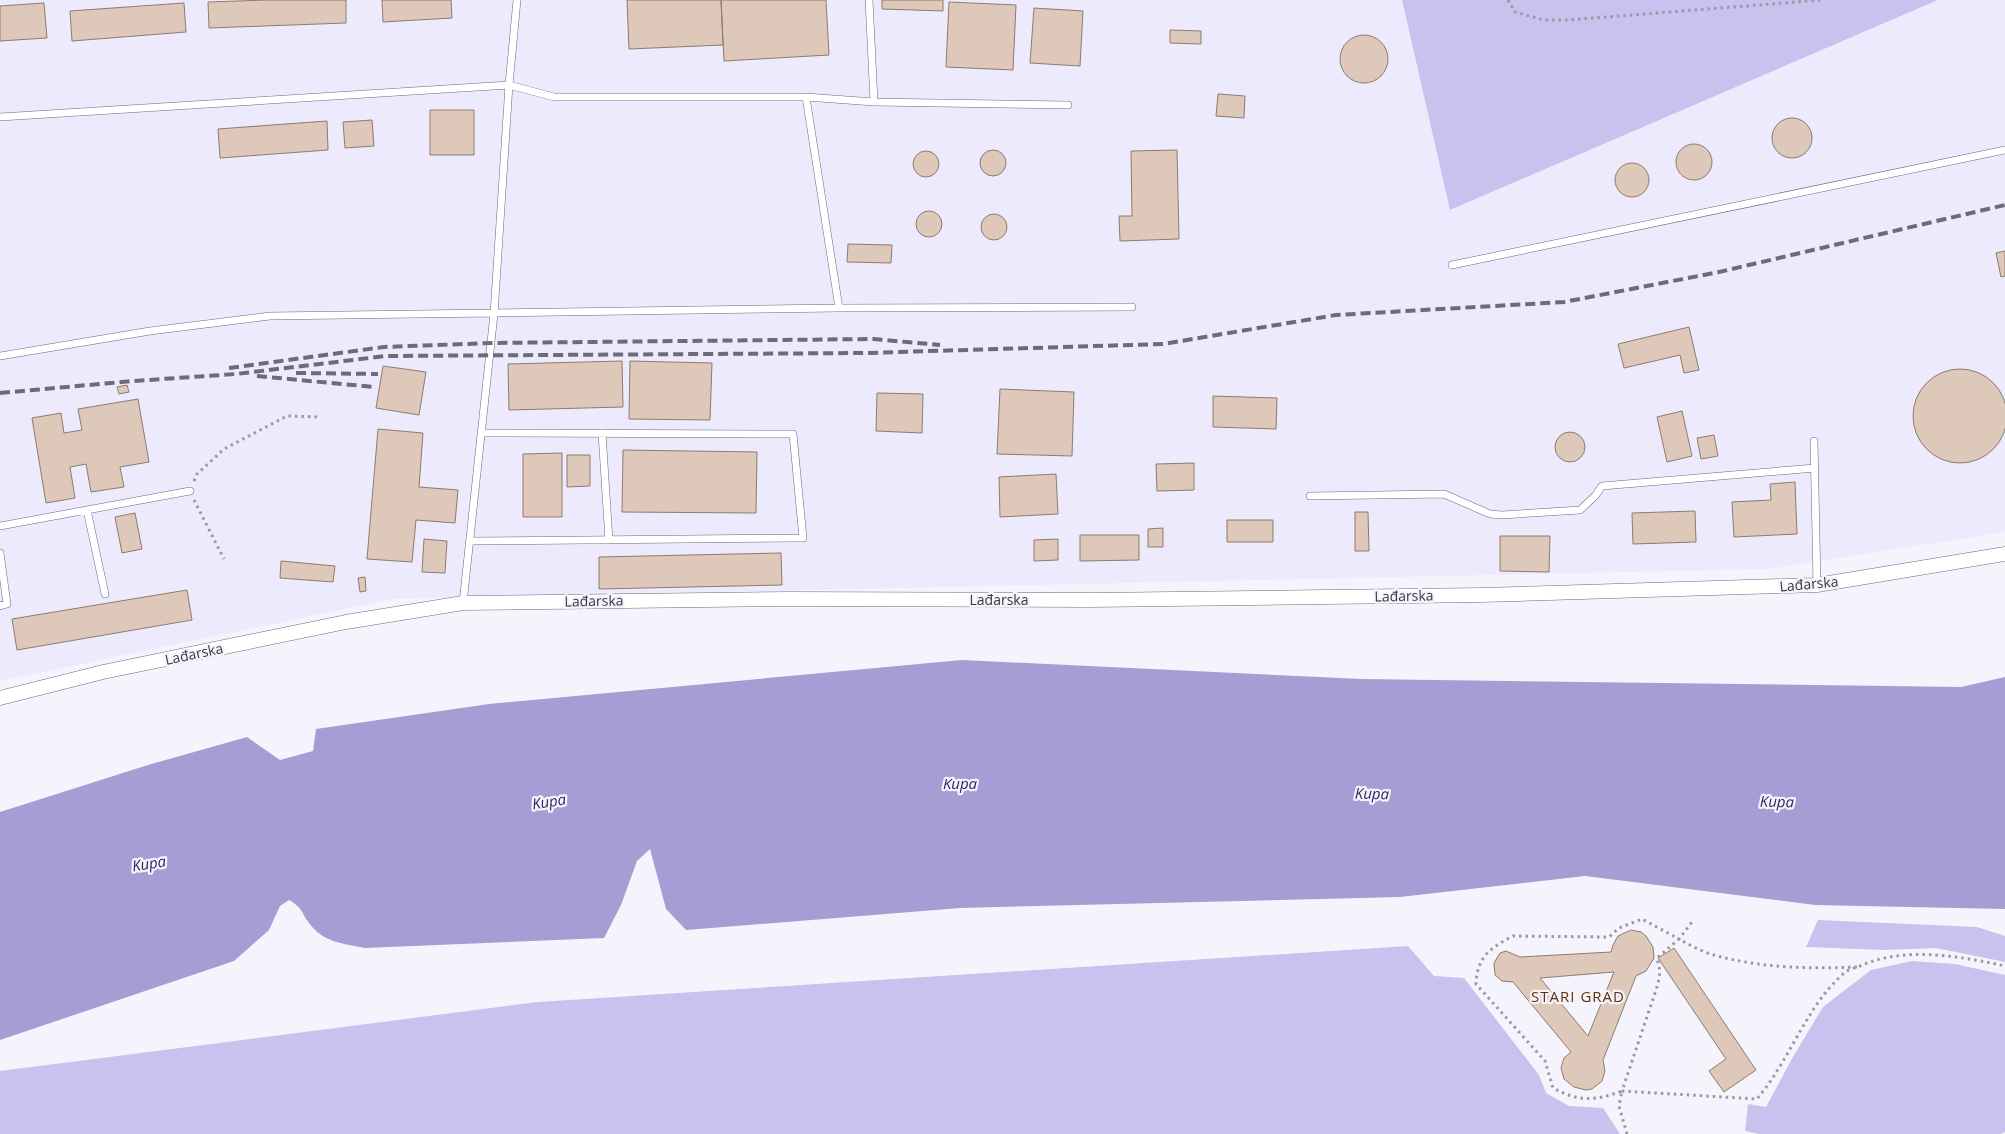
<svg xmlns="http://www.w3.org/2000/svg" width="2005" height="1134" font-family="'Open Sans',sans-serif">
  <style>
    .built { fill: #edeafd }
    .green { fill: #c9c1ee }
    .water { fill: #a89cd5 }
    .building { fill: #ddc8b9; stroke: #8e7b6d; fill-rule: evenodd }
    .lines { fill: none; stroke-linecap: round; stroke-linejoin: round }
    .lane-casing { stroke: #6b687c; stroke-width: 8 }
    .street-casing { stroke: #6b687c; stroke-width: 15 }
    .path { stroke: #9a99a2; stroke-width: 3; stroke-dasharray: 2.5 4; stroke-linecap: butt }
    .lane { stroke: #fff; stroke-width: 7 }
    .street { stroke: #fff; stroke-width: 14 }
    .rail { stroke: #6d6c75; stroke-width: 4; stroke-dasharray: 10 5; stroke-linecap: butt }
    .labels { text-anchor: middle; stroke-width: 4.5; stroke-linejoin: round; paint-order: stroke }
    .street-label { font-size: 14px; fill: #393841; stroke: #f5f4fd }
    .water-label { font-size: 15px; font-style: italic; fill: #352062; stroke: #f5f4fd }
    .neighbourhood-label { font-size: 15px; letter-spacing: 1px; fill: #5c3208; stroke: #f5f4fd }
  </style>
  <rect width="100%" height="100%" fill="#f5f4fd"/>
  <path class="built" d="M0,0H1402L1450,210L1938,0H2005V532L1768,569L393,599L0,681Z"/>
  <path class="green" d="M1402,0H1938L1450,210Z
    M1818,920L1977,927L2005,936V962L1936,948L1885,950L1806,947Z
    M1408,946L1434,976L1464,978L1539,1075L1546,1093L1569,1106L1603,1108L1620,1134H0V1071L538,1002Z
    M1912,961L1955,964L2005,975V1132L2001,1134H1759L1745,1131L1748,1104L1766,1107L1794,1055L1823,1007L1871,970Z"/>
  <path class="water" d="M962,660L1362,679L1961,687L2005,677V909L1815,905L1585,876L1400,897L960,908L686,930L666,909L650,849L637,861L621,905L604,938L365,948C344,944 322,942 309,923C300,911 304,909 289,900L280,906L269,930L234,961L0,1040V812L148,765L247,737L280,760L313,751L316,729L489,704Z"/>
  <path class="building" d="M267,0H346V23L209,28L208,2Z
    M382,0H451L452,18L383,22Z
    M627,0H721L723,45L629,49Z
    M721,0H826L829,55L724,61Z
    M882,0H943V11L882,9Z
    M949,2L1016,5L1013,70L946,67Z
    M44,3L47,38L0,41V6Z
    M184,3L186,32L72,41L70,11Z
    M1034,8L1083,11L1080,66L1030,63Z
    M1170,30L1201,31V44L1170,43Z
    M1340 59a24 24 0 1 1 48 0a24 24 0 1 1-48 0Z
    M1218,94L1245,96L1244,118L1216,116Z
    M430,110H474V155H430Z
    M1772 138a20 20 0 1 1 40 0a20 20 0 1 1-40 0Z
    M372,120L374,146L345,148L343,122Z
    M327,121L328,150L220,158L218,129Z
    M1676 162a18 18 0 1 1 36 0a18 18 0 1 1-36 0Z
    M1177,150L1179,239L1120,241L1119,216H1132L1131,151Z
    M980 163a13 13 0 1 1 26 0a13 13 0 1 1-26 0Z
    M913 164a13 13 0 1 1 26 0a13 13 0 1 1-26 0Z
    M1615 180a17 17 0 1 1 34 0a17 17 0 1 1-34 0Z
    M916 224a13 13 0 1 1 26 0a13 13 0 1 1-26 0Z
    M981 227a13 13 0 1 1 26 0a13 13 0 1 1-26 0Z
    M848,244L892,245L891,263L847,262Z
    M2005,251V276L2001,277L1996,253Z
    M1689,327L1699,370L1684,373L1680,355L1624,368L1618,344Z
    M622,361L623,407L509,410L508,364Z
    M630,361L712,363L710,420L629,419Z
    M383,366L426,372L419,415L376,408Z
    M1913 416a47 47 0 1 1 94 0a47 47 0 1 1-94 0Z
    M127,385L129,392L119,394L117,387Z
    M1000,389L1074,392L1072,456L997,454Z
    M877,393L923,394L922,433L876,431Z
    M1213,396L1277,398L1276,429L1213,427Z
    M138,399L149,462L120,467L124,487L91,492L86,464L70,467L75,498L46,503L32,418L61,413L64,433L82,430L78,409Z
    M1682,411L1692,456L1667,462L1657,417Z
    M378,429L423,433L419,487L458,490L455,523L416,520L412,562L367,559Z
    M1555 447a15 15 0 1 1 30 0a15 15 0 1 1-30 0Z
    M1714,435L1718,456L1701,459L1697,438Z
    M623,450L757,452L756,513L622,512Z
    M562,453V517H523V454Z
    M567,455H590V486L567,487Z
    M1194,463V490L1157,491L1156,464Z
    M1056,474L1058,514L1000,517L999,477Z
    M1795,482L1797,534L1734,537L1732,502L1771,500L1770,484Z
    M1695,511L1696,542L1633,544L1632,513Z
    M1355,512H1368L1369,551H1355Z
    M135,513L142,549L122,553L115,517Z
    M1227,520H1273V542H1227Z
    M1163,528V547H1148V529Z
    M1080,535H1139V560L1080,561Z
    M1500,536H1550L1549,572L1500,571Z
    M424,539L447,541L445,573L422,572Z
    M1058,539V560L1034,561V540Z
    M781,553L782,585L599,589V557Z
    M281,561L335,566L333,582L280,578Z
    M365,577L366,591L360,592L358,578Z
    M187,590L192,620L17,650L12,619Z
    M1631,930L1641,932L1646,936L1653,947L1654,958L1646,971L1636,976L1603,1060L1605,1071L1602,1081L1592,1089L1586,1090L1574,1087L1564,1079L1561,1068L1564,1058L1571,1052L1513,982L1502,981L1495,975L1494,963L1500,953L1506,951L1520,957L1611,952L1613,945L1618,936ZM1614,972L1588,1036L1540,978Z
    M1674,948L1756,1070L1724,1092L1709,1071L1726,1059L1658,958Z"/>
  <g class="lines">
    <g class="lane-casing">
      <path id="lane" d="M806,97L839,308
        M874,102L1068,105
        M0,117L509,85L554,97H806L874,102L869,0
        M1452,265L2005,150
        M0,356L150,331L270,316L839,308L1132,307
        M602,433L609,540
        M1814,441L1817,585
        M1310,496L1444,494L1490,514L1502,515L1580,510L1595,496L1602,486L1815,468
        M87,510L105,594
        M0,526L190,491
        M470,541L803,538L793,434L481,433
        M0,553L7,604L0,606
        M463,603L494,314L509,85L517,0"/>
    </g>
    <g class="street-casing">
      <path id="street" d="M0,698L103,672L346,622L463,603L788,599L1092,600L1481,595L1817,585L2005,554"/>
    </g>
    <path class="path" d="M1508,0L1515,12L1544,20H1569L1821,0
      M194,481L197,474L224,449L287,416L321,417
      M194,500L224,559
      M1857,967C1809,969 1760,968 1714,955C1702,952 1690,945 1679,939L1657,958L1660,971L1658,984L1622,1091L1757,1099C1764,1090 1771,1081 1777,1071C1798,1038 1813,1001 1843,974C1847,970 1854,968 1860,966C1904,946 1959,956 2005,966
      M1627,1134L1619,1106L1622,1091C1595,1101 1579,1102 1553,1088L1545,1061L1476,984C1477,957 1490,948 1513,936L1609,937L1619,928L1642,919L1679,939L1692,922"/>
    <use href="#lane" class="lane"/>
    <use href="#street" class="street"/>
    <path class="rail" d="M229,368L384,347L491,343L873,339L940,345
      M296,373L378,374
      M257,376L374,387
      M0,393L133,381L236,374L386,356L866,353L1163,344L1336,315L1564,302L1719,272L2005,205"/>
  </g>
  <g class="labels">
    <g class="street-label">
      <text transform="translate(1809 584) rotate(-5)" y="5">Lađarska</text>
      <text transform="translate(1404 596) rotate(-1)" y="5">Lađarska</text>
      <text x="999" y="605">Lađarska</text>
      <text transform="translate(594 601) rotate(-1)" y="5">Lađarska</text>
      <text transform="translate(194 654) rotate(-12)" y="5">Lađarska</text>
    </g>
    <g class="water-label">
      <text x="960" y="789">Kupa</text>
      <text transform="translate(1372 794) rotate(1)" y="5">Kupa</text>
      <text transform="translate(549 802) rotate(-9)" y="5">Kupa</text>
      <text transform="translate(1777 802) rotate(1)" y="5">Kupa</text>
      <text transform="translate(149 864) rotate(-9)" y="5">Kupa</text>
    </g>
    <g class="neighbourhood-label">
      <text x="1578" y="1002">STARI GRAD</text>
    </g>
  </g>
</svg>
